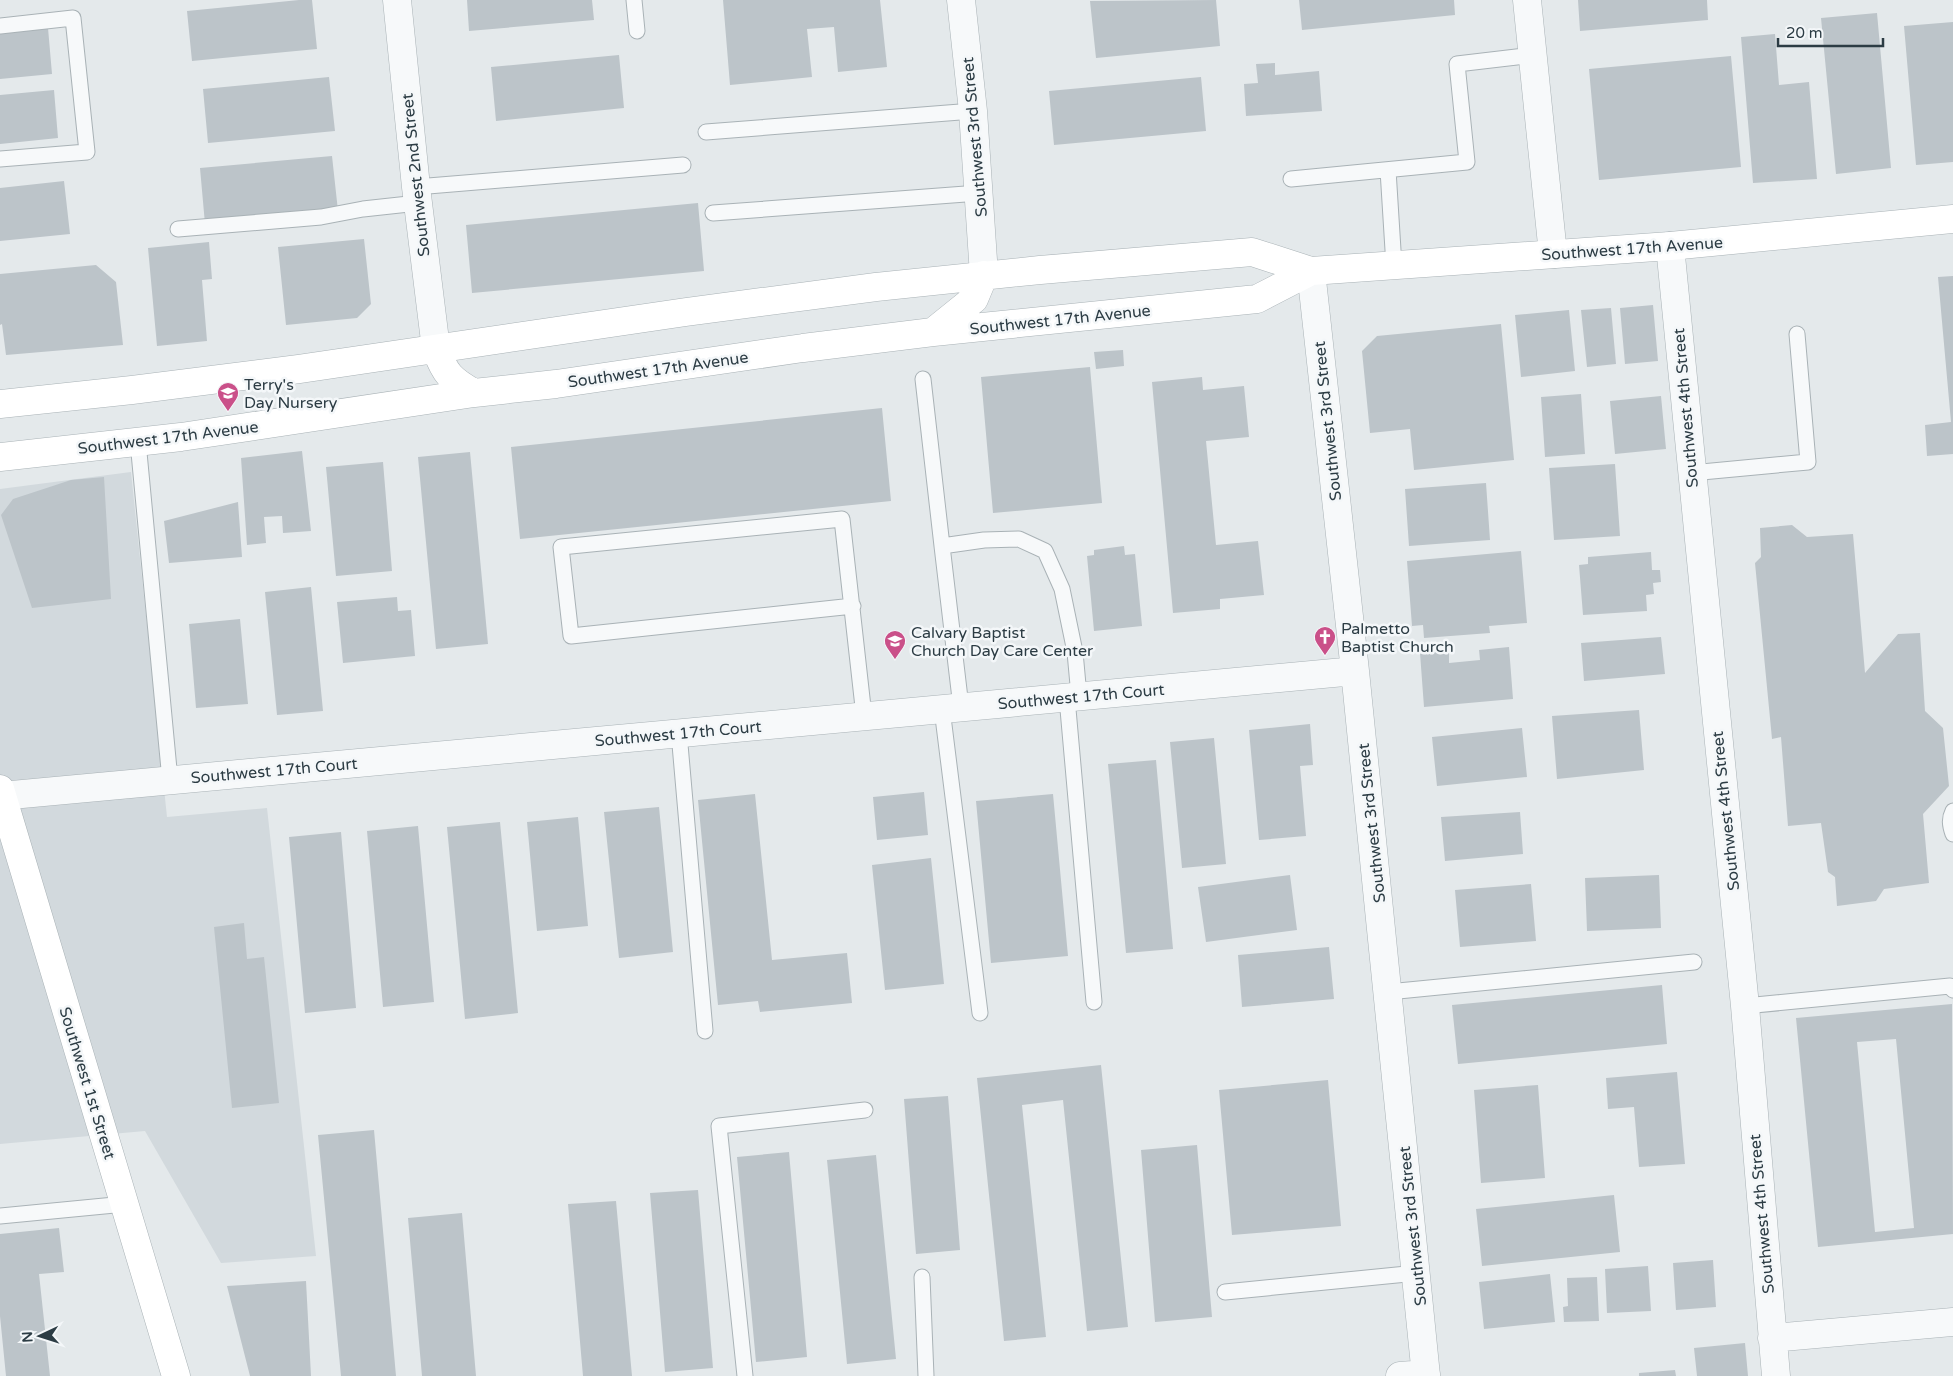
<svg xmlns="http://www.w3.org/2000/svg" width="1953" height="1376" font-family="'Varela Round',sans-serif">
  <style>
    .built { fill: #d2d9dd }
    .building { fill: #bcc4c9; fill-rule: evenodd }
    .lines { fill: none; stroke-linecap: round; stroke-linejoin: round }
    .service-casing { stroke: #a9b2b6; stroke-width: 17 }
    .minor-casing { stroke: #a9b2b6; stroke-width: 29 }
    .secondary-casing { stroke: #a9b2b6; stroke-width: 29 }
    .service { stroke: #f7f9fa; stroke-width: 15 }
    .minor { stroke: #f7f9fa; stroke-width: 28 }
    .secondary { stroke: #fff; stroke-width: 28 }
    .labels { text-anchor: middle; stroke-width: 5; stroke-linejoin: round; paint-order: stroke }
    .street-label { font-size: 16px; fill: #2c3c44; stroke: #f4f7f9 }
    .poi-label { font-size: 16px; fill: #2c3c44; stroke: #f4f7f9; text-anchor: start }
  </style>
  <rect width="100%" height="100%" fill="#e4e9eb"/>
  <path class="built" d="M131,472L167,817L267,808L316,1256L221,1263L145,1131L0,1144V489Z"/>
  <path class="building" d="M299,0H312L317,49L192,61L187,11Z
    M467,0H592L594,20L469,31Z
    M723,0H880L887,67L838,72L834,27L807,29L812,77L730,85Z
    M1216,0L1220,46L1096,58L1090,1Z
    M1299,0H1454L1455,15L1302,30Z
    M1578,0H1707L1708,20L1580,31Z
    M1877,13L1891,168L1836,174L1821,18Z
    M1953,22V162L1916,165L1904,26Z
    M48,28L52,74L0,79V33Z
    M1775,34L1779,85L1809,82L1817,179L1753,183L1741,37Z
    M619,55L624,108L496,121L491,67Z
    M1731,56L1741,167L1599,180L1589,69Z
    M1275,63V75L1319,71L1322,111L1246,116L1244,84L1258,83L1256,64Z
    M329,77L335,131L208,143L203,89Z
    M1201,77L1206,131L1054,145L1049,91Z
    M54,90L58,138L0,144V95Z
    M332,156L338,211L205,224L200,168Z
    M64,181L70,234L0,241V188Z
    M698,203L704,271L472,293L466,225Z
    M364,239L371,304L357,318L286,325L278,247Z
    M209,242L212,279L202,280L207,341L157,346L148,248Z
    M96,265L116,282L123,345L6,355L2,324L0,325V274Z
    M1953,276V454L1927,456L1925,425L1951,422L1938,277Z
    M1653,305L1658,361L1625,364L1620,308Z
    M1611,308L1616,364L1587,367L1581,310Z
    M1569,310L1575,371L1521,377L1515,315Z
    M1501,324L1514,460L1414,470L1410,429L1370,433L1362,351L1377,336Z
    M1123,350L1124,366L1096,369L1094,352Z
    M1090,367L1102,503L993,513L981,377Z
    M1202,377L1203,390L1244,386L1249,437L1206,441L1216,545L1258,541L1264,595L1220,599V609L1173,613L1152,382Z
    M1581,394L1585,454L1545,457L1541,397Z
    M1661,396L1666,449L1615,454L1610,401Z
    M882,408L891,501L520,539L511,447Z
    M302,451L311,531L283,533L282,516L264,517L266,543L247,545L241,458Z
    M470,452L488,644L436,649L418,457Z
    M383,462L392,571L336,576L326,467Z
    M1615,464L1620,536L1554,540L1549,468Z
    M104,477L111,599L32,608L1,515L13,499L71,480Z
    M1486,483L1490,540L1409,546L1405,489Z
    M238,502L242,557L169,563L164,521Z
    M1792,525L1807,537L1853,534L1865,673L1898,634L1920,633L1925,711L1943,728L1949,786L1923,814L1929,883L1884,889L1876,901L1837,906L1835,877L1828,872L1821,823L1788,826L1781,737L1772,739L1755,563L1761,557L1760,528Z
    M1124,546L1125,555L1135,554L1142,626L1094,631L1087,556L1094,555V550Z
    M1521,551L1527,623L1489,626L1490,633L1424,638L1423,625L1412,626L1407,561Z
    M1651,552L1652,570H1660L1661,582L1653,583L1654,594L1646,595L1647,611L1583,615L1579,565L1588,564V557Z
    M311,587L323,711L277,715L265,592Z
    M397,597L398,611L411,610L415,656L343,663L337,602Z
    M240,619L248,704L196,708L189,624Z
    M1661,637L1665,674L1584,681L1581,643Z
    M1509,647L1513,699L1424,707L1420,653L1449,650V663L1480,660L1479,650Z
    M1639,710L1644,770L1557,779L1552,716Z
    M1310,724L1313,765L1300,766L1306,836L1259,840L1249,730Z
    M1522,728L1527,777L1437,786L1432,737Z
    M1214,738L1226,864L1182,868L1170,742Z
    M1156,760L1173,949L1126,953L1108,764Z
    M924,792L928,835L877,840L873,797Z
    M755,794L772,960L847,953L852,1003L760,1012L758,1001L718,1005L698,800Z
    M1053,794L1068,956L991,963L976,801Z
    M659,807L673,952L619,958L604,812Z
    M1520,812L1523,854L1445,861L1441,817Z
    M578,817L588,926L537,931L527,822Z
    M500,822L518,1013L465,1019L447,827Z
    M418,826L434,1002L383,1007L367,831Z
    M341,832L356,1008L305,1013L289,837Z
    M931,858L944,984L885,990L872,865Z
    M1290,875L1297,930L1206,942L1198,887Z
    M1659,875L1661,928L1587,931L1585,878Z
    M1531,884L1536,941L1460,947L1455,890Z
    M244,923L247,959L264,957L279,1103L232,1108L214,927Z
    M1329,947L1334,999L1242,1007L1238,955Z
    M1662,985L1667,1044L1458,1064L1452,1005Z
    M1952,1004L1953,1234L1818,1247L1796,1018ZM1896,1039L1914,1228L1875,1232L1857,1042Z
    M1101,1065L1128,1327L1087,1331L1063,1100L1022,1105L1046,1337L1004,1341L977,1078Z
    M1677,1072L1685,1164L1639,1167L1634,1107L1608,1109L1606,1078Z
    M1328,1080L1341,1226L1232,1235L1219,1090Z
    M1538,1085L1545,1178L1481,1183L1474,1090Z
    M948,1096L960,1250L916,1254L904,1099Z
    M374,1130L396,1376H341L318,1135Z
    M1197,1145L1212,1317L1155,1322L1141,1150Z
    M789,1152L807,1357L756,1362L737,1157Z
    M876,1155L896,1359L847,1364L827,1160Z
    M698,1190L713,1368L665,1372L650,1193Z
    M1614,1195L1620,1252L1482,1266L1476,1209Z
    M616,1201L632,1376H583L568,1204Z
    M462,1213L476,1376H422L408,1218Z
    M59,1228L64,1272L39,1274L50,1376H6L0,1316V1234Z
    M1713,1260L1716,1307L1676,1310L1673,1263Z
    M1648,1266L1651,1311L1607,1313L1605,1269Z
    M1550,1274L1555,1322L1484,1329L1479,1282Z
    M1597,1277L1599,1321L1564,1322L1563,1307L1568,1306L1567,1278Z
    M306,1281L311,1376H250L227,1286Z
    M1745,1343L1748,1376H1697L1694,1348Z
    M1675,1370L1676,1376H1639V1373Z"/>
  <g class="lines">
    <g class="service-casing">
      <path id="service" d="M634,0L637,31
        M0,26L73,18L87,152L0,159
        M706,132L973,111
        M1388,170L1394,266
        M1291,179L1467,162L1457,64L1533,55
        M416,187L683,165
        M713,213L979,193
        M178,229L321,217L363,209L418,203
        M923,379L942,546
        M138,442L170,780
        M1691,473L1808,462L1797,334
        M853,606L571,636L561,547L842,519L864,716
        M1067,698L1094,1002
        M961,707L942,546L984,540L1019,539L1045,551L1062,589L1075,652L1079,696
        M942,709L980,1013
        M679,733L705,1031
        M1953,811C1949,819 1950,825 1953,834
        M1388,992L1694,962
        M1745,1006L1950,986L1953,990
        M0,1216L125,1204
        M922,1277L926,1376
        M1225,1292L1417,1273
        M745,1376L719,1126L865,1110"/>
    </g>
    <g class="minor-casing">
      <path id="minor" d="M397,0L416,187L436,349
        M961,0L973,111L984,275
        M1527,0L1553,254
        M1670,246L1745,1006L1776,1376
        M1311,271L1355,671L1426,1376
        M0,796L1355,671
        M1772,1338L1953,1322
        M1400,1376L1426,1374"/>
    </g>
    <g class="secondary-casing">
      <path id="secondary" d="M933,332L974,299L984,275
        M436,349C445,374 451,380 474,393
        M0,404L132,390L299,369L686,312L876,287L1040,270L1252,252L1311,271L1670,246L1953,219
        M0,457L181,437L474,393L556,384L803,348L933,332L1257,299L1311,271
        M0,789L176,1376"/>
    </g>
    <use href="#service" class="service"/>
    <use href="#minor" class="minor"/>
    <use href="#secondary" class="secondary"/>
  </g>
  <defs>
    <g id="school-pin" transform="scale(1.125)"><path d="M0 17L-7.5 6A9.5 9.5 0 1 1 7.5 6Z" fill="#ca5089" stroke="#f4f7f9"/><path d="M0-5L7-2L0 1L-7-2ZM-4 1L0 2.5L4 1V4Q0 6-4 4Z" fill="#fff"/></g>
    <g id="church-pin" transform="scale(1.125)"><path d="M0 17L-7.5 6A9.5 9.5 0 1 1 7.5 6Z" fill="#ca5089" stroke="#f4f7f9"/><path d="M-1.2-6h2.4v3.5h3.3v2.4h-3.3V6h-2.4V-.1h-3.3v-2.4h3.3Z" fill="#fff"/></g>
  </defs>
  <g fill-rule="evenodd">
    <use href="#school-pin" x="228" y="393"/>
    <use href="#church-pin" x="1325" y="637"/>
    <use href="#school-pin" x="895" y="641"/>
  </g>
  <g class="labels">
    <g class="street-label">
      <text transform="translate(974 137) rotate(-95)" y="6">Southwest 3rd Street</text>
      <text transform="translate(415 175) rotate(-96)" y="6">Southwest 2nd Street</text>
      <text transform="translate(1632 248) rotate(-4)" y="6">Southwest 17th Avenue</text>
      <text transform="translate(1060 319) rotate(-6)" y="6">Southwest 17th Avenue</text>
      <text transform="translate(658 369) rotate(-8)" y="6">Southwest 17th Avenue</text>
      <text transform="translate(1685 408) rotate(-95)" y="6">Southwest 4th Street</text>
      <text transform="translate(1327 421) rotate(-96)" y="6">Southwest 3rd Street</text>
      <text transform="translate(168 437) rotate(-7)" y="6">Southwest 17th Avenue</text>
      <text transform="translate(1081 696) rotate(-5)" y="6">Southwest 17th Court</text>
      <text transform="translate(678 733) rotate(-5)" y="6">Southwest 17th Court</text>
      <text transform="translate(274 770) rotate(-5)" y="6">Southwest 17th Court</text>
      <text transform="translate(1725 811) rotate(-96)" y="6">Southwest 4th Street</text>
      <text transform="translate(1371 823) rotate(-96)" y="6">Southwest 3rd Street</text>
      <text transform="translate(88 1083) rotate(73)" y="6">Southwest 1st Street</text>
      <text transform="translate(1761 1214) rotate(-95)" y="6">Southwest 4th Street</text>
      <text transform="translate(1412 1226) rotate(-96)" y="6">Southwest 3rd Street</text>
    </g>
    <g class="poi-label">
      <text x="244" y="390">Terry's<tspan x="244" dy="18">Day Nursery</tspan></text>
      <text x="1341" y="634">Palmetto<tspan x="1341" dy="18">Baptist Church</tspan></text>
      <text x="911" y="638">Calvary Baptist<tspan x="911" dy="18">Church Day Care Center</tspan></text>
    </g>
  </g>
  <g transform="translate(40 1336) rotate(266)" stroke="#f4f7f9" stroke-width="4" paint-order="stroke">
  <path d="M0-4L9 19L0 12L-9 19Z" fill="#2c3c44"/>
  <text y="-8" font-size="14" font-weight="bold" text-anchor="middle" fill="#2c3c44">N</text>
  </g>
  <path d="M1778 38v8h105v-8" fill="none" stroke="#2c3c44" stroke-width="2.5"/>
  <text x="1786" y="38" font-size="15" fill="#2c3c44" stroke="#f4f7f9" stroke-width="4" paint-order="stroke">20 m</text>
</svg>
